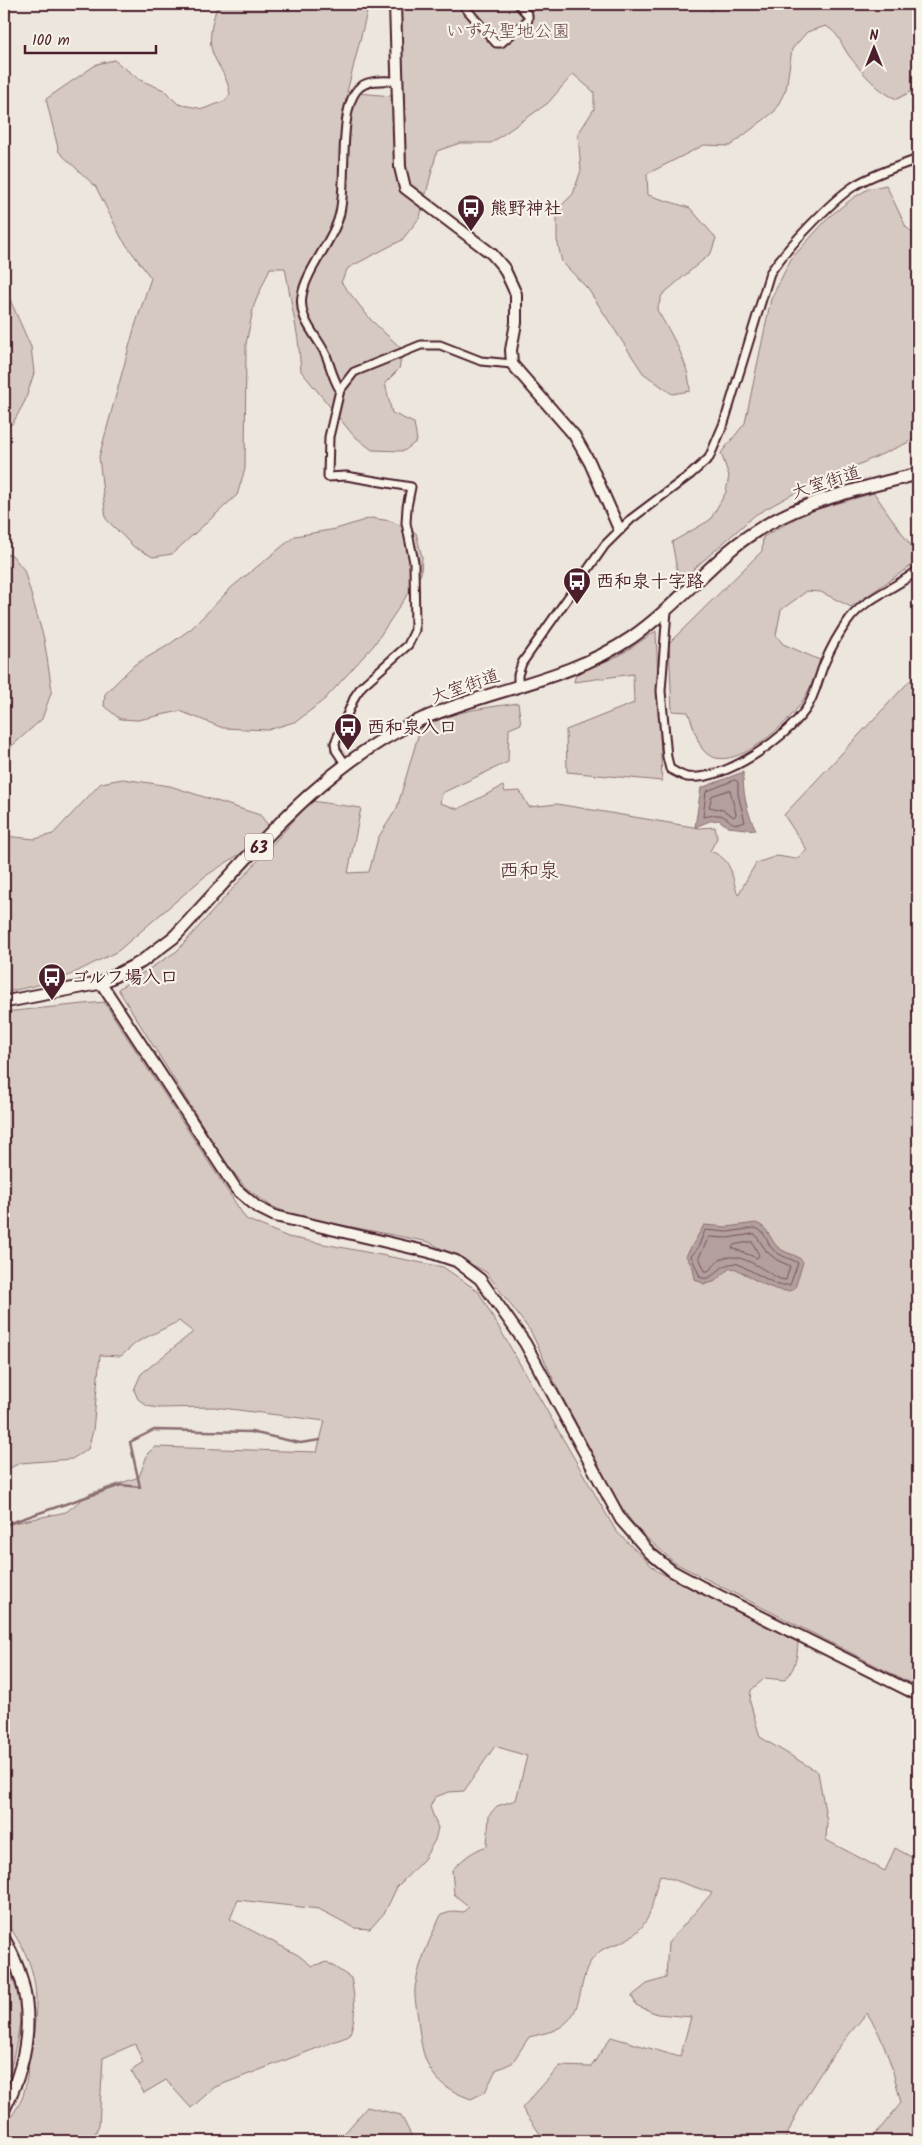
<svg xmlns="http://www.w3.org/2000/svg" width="922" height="2145" font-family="Kalam,'Klee One',sans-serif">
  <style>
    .green { fill: #d5c9c2; stroke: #907476 }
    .water { fill: #b39f9d; stroke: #896c6f }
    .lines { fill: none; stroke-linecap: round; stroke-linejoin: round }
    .shore { stroke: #745259; stroke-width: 1 }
    .stream { stroke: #896c6f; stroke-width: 2.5 }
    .street-casing { stroke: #4a1f2b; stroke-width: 11 }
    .secondary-casing { stroke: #4a1f2b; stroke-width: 14 }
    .primary-casing { stroke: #4a1f2b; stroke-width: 15 }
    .street { stroke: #f7f3e8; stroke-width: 7 }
    .secondary { stroke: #f7f3e8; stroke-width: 10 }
    .primary { stroke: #f7f3e8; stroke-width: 11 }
    .labels { text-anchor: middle; stroke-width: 4.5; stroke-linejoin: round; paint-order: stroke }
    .shield { fill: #f7f3e8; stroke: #7e5f64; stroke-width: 1 }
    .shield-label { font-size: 16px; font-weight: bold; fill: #4a1f2b }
    .park-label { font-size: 18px; fill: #6d4a51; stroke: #f7f3e8 }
    .poi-label { font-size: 18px; font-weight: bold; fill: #4a1f2b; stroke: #f7f3e8; text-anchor: start }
    .street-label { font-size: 18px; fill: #4a1f2b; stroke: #f7f3e8 }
    .quarter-label { font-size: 20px; fill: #4a1f2b; stroke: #f7f3e8 }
  </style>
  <rect width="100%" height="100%" fill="#ece6dd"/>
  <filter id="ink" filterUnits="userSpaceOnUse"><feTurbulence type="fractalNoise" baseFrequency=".02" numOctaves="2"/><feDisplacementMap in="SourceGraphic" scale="10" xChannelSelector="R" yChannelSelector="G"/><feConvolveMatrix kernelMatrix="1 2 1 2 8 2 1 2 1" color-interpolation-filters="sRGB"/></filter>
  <g filter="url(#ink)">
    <path class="green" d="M218,4H369L347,92L403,97L401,4H712L710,11L722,4H918V88L897,99C879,93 862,72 850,57C840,44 841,35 826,26L807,32L792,49L786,89L775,111L730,146L704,145L647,174L648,195L690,208L716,238L711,253L662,295L657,310C672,335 689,362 690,391L672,394L643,373L588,289L562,262L557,240V210L573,194L581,170L578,134L594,109V92L573,74L548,103L491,143H460L437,151L420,217L402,240L348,268L341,282L371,320L403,350L399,369L385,383L392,413L414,423L417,441L404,451L372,450L353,435L301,371L298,339L285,268H270L254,305L246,344L245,469L237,495L172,554L153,557L134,547L106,519L99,457L134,329L151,278L122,239L96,187L59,152L46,99L97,64L114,60L140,80L164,90L178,104L203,109L225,101L230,94C228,78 219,68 213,54C207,39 213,18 218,4Z
      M886,185L906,227L918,238V438L791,495L755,515L679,582L672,542L710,520L726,492L729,476L721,453L745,423L771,299L791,259L830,216L853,198L868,189Z
      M4,291L7,293L31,347L34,373L25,401L13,423L4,429Z
      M874,493L918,556V561L851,607L821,592L807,591L781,610L776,635L783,644L822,661C815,675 809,693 799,706C785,726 729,778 704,751C698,745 692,721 688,712L672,711L669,643L762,551L763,537L807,512Z
      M371,518L391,521L416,533L422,557L421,574L374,645L325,699L297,721L268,730L223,728L180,711L138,720L120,719L104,706L105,694L134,665L167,646L192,628L232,587L295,536L336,529Z
      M4,554L12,555L24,570L44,639L52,690L42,719L4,753Z
      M656,631L662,781L567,772L566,730L634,703L633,674L574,682L576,674L620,655Z
      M918,672V1687L675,1563L637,1529L620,1505L557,1387L531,1332L486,1272L429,1242L295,1216L271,1206L246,1188L224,1160L118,989L177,951L311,801L361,808L348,873L369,872L378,838L397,808L420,729C449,711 485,708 518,703L521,724L509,729L508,762L442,793L440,803L458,809L503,786L505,792L520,791L529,807L557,804L699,828L715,827L717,838L710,851C734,860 730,874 738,895L756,863L777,856L796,859L807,850L784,815Z
      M123,779L170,786L260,815L274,832L204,877L118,951L62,979L4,993V836L35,839L53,834L101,783Z
      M104,1002L246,1219L288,1237L443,1267L478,1291L616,1531L657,1571L798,1642C797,1657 796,1669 784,1680L765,1678L751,1690L750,1702L760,1737L818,1772L827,1822L826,1840L885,1871L895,1848L915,1859L918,1856V2141H870L901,2103C894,2073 885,2039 867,2013C836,2048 801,2097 785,2141H545L522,2108L560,2066L591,2067L611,2037L680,2057L691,2017L657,2014L636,2005L632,1996L647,1984L666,1978L668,1943L712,1893L660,1875C650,1904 655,1922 626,1940C618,1945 605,1946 598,1953C573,1975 590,2014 555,2030C547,2033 537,2035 529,2037L512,2063L496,2070L485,2092L471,2099C428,2084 422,2060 418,2019C417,2009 414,1998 415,1988C418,1965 431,1936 441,1915L454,1911L463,1912L469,1907L454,1894L452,1870C463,1859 472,1851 487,1846L489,1815L497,1806L516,1800L527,1756L495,1746L464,1791L449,1792L435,1797L430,1807L438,1828L435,1840L424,1859L397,1887L385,1912L370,1929L355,1928L319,1909L238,1900L230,1919L298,1955L312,1966L327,1962L351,1978C355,1998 357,2017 349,2036L215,2087L191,2108L166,2080L144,2093L131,2071L143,2063L135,2044L103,2058L99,2125L92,2141H4C4,2120 16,2114 23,2096C27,2083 28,2067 30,2054C40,1998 41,1967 4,1920V1787L6,1782L4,1781V1528L9,1524L66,1512L89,1494L139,1477L148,1453L155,1447L317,1452L325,1421L214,1407L158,1408L147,1406L138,1399L134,1390L141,1374L193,1332L179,1321L137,1342L121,1356L100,1355L93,1431L88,1449L72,1459L20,1463L4,1471V1012Z
      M4,1959C11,1973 17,1988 20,2003C23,2021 13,2057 9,2076L4,2072Z
      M367,2107L401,2115L414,2141H338Z"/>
    <path class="water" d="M743,772C743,794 746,810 756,830L728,827L719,820L710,821L695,827L701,788Z
      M756,1223C770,1228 769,1240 779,1248C786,1254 798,1254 803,1262L795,1288C783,1299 749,1276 736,1269L730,1268L714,1282L704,1284L695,1279L693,1268L686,1256L704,1225L727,1227Z"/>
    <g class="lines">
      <path class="shore" d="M735,780L738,782V794L745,822C729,828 731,817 719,815C714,814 707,817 703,817L706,792Z
        M730,790L736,814L734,817L723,810L709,807L712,796Z
        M755,1228C765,1231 765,1238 770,1246C777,1256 788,1257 798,1263L790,1285H778L738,1264C719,1260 714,1284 700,1277L691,1256L698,1248L705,1230L727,1232Z
        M755,1234L767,1252L777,1260L790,1266L786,1280L780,1279C764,1271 738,1249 720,1260C716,1263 712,1268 708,1271H705L699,1257L709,1237L727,1238Z
        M752,1242L759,1255L757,1258L732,1248L734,1245Z"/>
      <path class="stream" d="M4,1525L121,1485L140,1487L130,1442L154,1430L251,1432L300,1443L320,1440"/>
      <g class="street-casing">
        <path id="street" d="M462,4L496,43H501L528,20V15L518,4
          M340,390C332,376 331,368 326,355C317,335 298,320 302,296C305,273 330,244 338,220C349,189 336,106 360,87C371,79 385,81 397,81
          M667,610L661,691L667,757L670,769C676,772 682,776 687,777C725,781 785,739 806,709C815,696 818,679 824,664C830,650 839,633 848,621C864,598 897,588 918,570
          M518,686V675L522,663L605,545L631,519L691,474L709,458L724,423L770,273C786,249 830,202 854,186C873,174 897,167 918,159
          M346,765L336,750L335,743L355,696L362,686L408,645L415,630L414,562L406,523L407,507L411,487L346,476L328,477L329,437L340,390L354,372L421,345H440L481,361L512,364"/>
      </g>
      <g class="secondary-casing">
        <path id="secondary" d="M395,4L400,167L405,188L492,254L504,268L516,294V323L511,350L512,364L574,435L590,463L619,529
          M101,983L236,1189L257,1207L275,1216L429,1252L456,1261L480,1279L525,1343L621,1520L650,1553L672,1571L700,1586L918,1695"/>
      </g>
      <g class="primary-casing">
        <path id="primary" d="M4,1002L101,983L141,962L174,937C249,858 320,764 422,719C491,689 569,680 631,638C667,613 696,580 729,551C784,504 850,491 918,474
          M4,1939C37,1996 33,2052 4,2109"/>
      </g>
      <use href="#street" class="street"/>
      <use href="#secondary" class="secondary"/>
      <use href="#primary" class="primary"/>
    </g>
  </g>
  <defs>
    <g id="bus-pin" transform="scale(1.4375)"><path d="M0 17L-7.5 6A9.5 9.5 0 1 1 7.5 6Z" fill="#4a1f2b" stroke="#f7f3e8"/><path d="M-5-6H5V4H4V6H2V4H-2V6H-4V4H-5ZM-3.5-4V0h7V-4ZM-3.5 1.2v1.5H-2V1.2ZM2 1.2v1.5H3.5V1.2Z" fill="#fff"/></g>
  </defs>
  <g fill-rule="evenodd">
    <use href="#bus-pin" x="471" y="208"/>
    <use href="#bus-pin" x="577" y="581"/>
    <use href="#bus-pin" x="348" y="727"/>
    <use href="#bus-pin" x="52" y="977"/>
  </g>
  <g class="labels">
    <rect class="shield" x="245" y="833.5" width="28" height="27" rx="4"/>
    <g class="shield-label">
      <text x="259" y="853">63</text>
    </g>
    <g class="park-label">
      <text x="508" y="37">いずみ聖地公園</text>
    </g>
    <g class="poi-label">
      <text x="490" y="214">熊野神社</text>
      <text x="596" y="587">西和泉十字路</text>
      <text x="367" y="733">西和泉入口</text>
      <text x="71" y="983">ゴルフ場入口</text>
    </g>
    <g class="street-label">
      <text transform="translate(826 482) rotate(-18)" y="6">大室街道</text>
      <text transform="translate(465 686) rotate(-19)" y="6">大室街道</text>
    </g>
    <g class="quarter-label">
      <text x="529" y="877">西和泉</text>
    </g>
  </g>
  <rect width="922" height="2145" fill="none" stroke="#f7f3e8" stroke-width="20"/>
  <rect x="10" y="10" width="902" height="2125" fill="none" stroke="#4a1f2b" stroke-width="2" filter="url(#ink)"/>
  <g transform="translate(874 48)" stroke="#f7f3e8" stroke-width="4" paint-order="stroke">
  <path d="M0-4L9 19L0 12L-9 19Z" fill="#4a1f2b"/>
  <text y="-8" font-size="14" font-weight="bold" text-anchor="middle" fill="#4a1f2b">N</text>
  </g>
  <path d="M25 45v8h131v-8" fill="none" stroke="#4a1f2b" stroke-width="2.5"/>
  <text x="32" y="45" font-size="15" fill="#4a1f2b" stroke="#f7f3e8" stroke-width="4" paint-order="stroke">100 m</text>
</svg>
